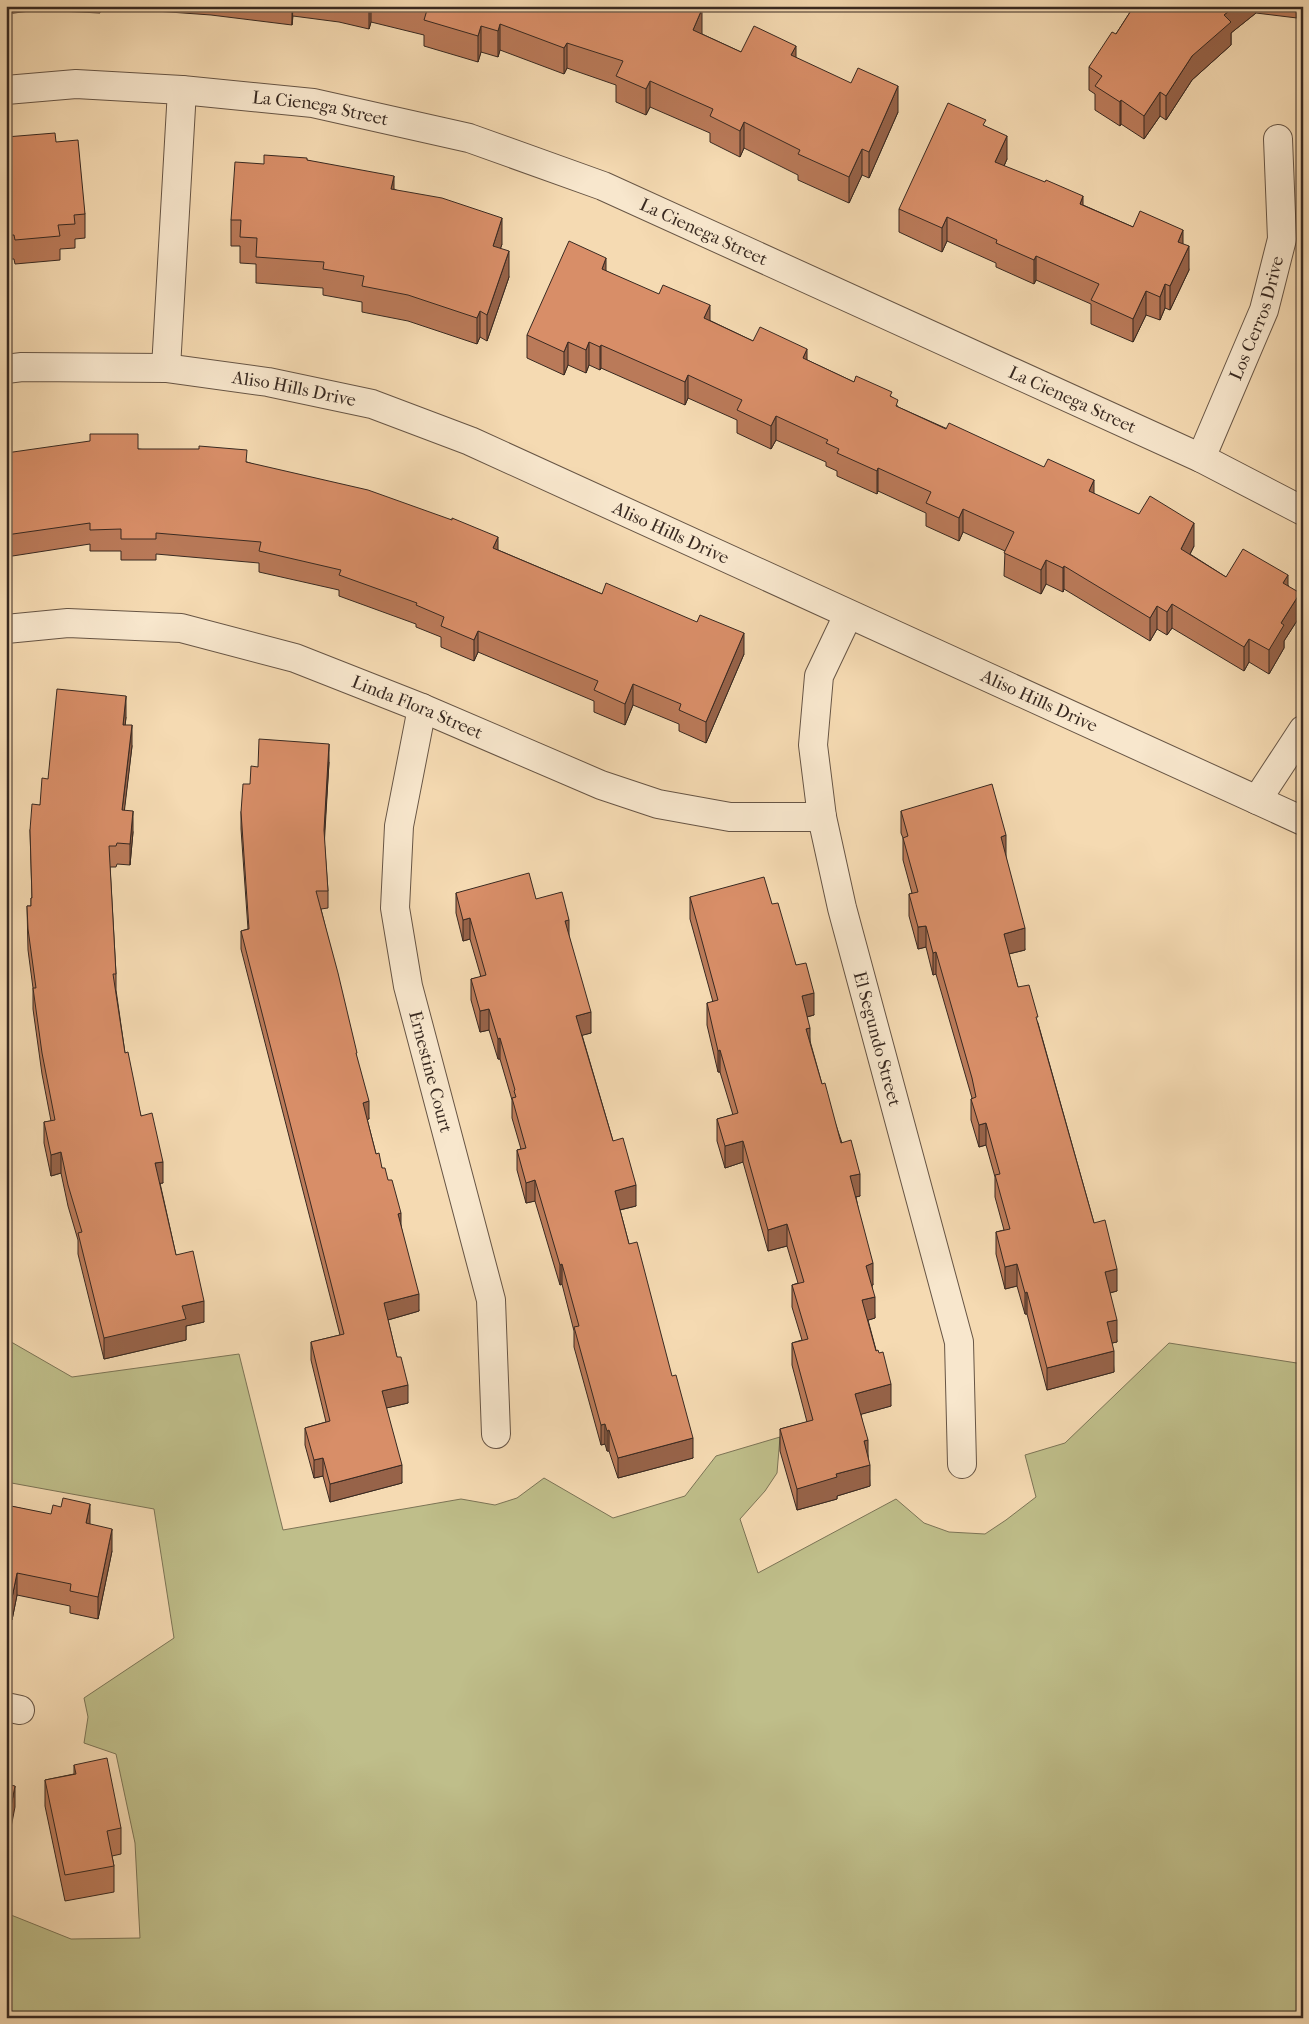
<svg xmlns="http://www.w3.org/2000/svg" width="1309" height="2024" font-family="'IM FELL French Canon',serif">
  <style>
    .green { fill: #bfbe8a; stroke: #7c7456 }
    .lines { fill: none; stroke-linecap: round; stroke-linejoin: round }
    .minor-casing { stroke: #675545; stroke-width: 30 }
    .tertiary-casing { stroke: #675545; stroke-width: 30 }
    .minor { stroke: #f8e7cd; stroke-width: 28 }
    .tertiary { stroke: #f8e7cd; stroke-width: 28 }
    .wall { fill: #ba7a59; stroke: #382921 }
    .shaded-wall { fill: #976349; stroke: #382921 }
    .building { fill: #d88e68; stroke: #382921 }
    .labels { text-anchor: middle; stroke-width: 5; stroke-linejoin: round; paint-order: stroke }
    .street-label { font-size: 18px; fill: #382921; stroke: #f8e7cd }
  </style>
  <rect width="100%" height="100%" fill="#f5dab2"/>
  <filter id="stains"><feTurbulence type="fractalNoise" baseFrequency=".004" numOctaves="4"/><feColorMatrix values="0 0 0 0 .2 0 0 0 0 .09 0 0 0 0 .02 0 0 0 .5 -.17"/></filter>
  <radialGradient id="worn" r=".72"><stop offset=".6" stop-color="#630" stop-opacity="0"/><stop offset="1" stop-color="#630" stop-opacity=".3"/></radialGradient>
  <path class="green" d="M6,1339L72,1377L239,1354L283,1530L461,1499L495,1505L517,1498L544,1478L613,1518L685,1496L716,1456L780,1437L777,1473L765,1491L740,1519L758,1573L896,1499L924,1523L949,1532L985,1534L1006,1520L1036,1497L1025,1455L1065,1443L1169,1343L1303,1364V2010L1292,2018H6V1913L71,1939L140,1938L135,1843L116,1754L84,1743L88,1717L84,1698L174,1638L154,1509L6,1482Z"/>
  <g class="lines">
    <g class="minor-casing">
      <g id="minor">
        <path id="s1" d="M6,90L76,84L182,90L313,103L469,138L603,186L1201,458L1303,511"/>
        <path d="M166,368L182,90"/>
        <path id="s2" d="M1201,458L1264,310L1282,239L1278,139"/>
        <path id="s3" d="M848,615L819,676L813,745L822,817L842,908L959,1342L962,1464"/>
        <path id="s4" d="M6,629L68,623L181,628L295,658L422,708L601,785L658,804L730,817H822"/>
        <path id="s5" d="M422,708L399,826L395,908L408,986L491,1300L496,1434"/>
        <path d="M1257,800L1303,730"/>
        <path d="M6,1707L20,1710"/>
      </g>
    </g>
    <g class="tertiary-casing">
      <g id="tertiary">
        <path id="s6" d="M6,369L22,367L166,368L268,382L372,404L470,441L1303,821"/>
      </g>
    </g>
    <use href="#minor" class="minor"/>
    <use href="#tertiary" class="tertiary"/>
  </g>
  <path class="wall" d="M6,6H645L650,10L741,52L796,58L898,112L869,178L862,175L849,203L798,180V175L744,148L740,157L710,142V133L650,107L646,115L616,102V85L567,68L564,74L500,50L498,57L481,52L478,62L424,46V35L371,22L369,29L339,22L293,16L292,25L211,15L100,7V13L38,10L6,14Z
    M1134,6H1299L1297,18L1256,13L1231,33V45L1192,80L1166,120L1160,116L1144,139L1121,124L1120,126L1095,110V94L1089,90V67L1116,34Z
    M986,126L1007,159L1004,166L1083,205L1133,227L1183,244L1189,270L1170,310L1165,308L1160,320L1146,315L1133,342L1091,324V304L1036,280L1034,284L996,267V263L947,241L942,252L899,232V209Z
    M6,137L56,142L85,214V238L75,239V248L60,249V260L15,264L14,259H10V255H6Z
    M307,160L394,189L502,244L500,249L509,277L487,341L480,337L477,344L408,321L362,312V302L323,295V288L256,283V264L240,263V246H231V220L264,164Z
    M606,271L753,341L807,360L854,382L892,397L898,407L1094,494L1194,546L1190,554L1226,577L1288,585L1300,616L1284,641V648L1269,674L1249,662L1244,671L1172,628L1167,635L1157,629L1150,641L1064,589L1063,592L1046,584L1041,594L1004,576L1005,551L963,532L959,541L926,526V513L878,491L877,494L837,476V471L826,466V462L776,440L771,449L737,433V420L688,398L685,405L601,368L600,370L589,365L586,373L568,365L564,375L527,358V335Z
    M1303,372V407L1299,405V379Z
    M138,449L247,462L498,550L744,654L706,743L679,731V724L633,705L625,725L594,712V701L478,652L474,661L441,647V637L416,627V624L339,596V590L259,572V563L156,554V560H121V551H90V544L6,557V453Z
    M126,717L125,725L132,746L124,810L133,832L130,865L117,864L116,867H110L116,974V990L125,1053L141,1116L163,1183H160L176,1255L204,1322L186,1326V1340L104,1359L78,1254V1240L68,1206L61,1173L51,1176L44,1143V1122L51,1121L42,1074L33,1009V988L28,950L27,906H31V898H32L30,830L40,805L48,779Z
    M329,762L324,838L328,891V908L321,909L357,1059L369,1119H367L376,1154L382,1168L401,1226L419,1311L388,1320L408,1403L386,1408L402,1483L330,1502L323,1476L314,1478L305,1445V1428L326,1422L311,1360V1342L340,1335L241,949V931L248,929L241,829V812L258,767Z
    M901,811L1006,857L1025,950L1009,954L1018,987L1038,1023L1094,1223L1117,1291L1110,1293L1117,1342L1112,1343L1114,1372L1047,1390L1027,1314H1025L1017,1286L1005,1289L996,1254V1232L1004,1230L995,1197V1177L986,1145L979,1147L971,1120V1099L972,1098L936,974L933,975L926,947L918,949L909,916V894L912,893L903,860V838L901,833Z
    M456,893L536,899L569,936L591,1033L582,1035L613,1141L636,1206L620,1210L629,1244L693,1458L618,1478L609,1451H607L605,1444L601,1445L574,1347V1331L562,1284L560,1285L535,1201L526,1203L517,1170V1150L521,1149L512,1118V1100L500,1059H498L489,1030L480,1032L471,1000V979L481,977L470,939L463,941L456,913Z
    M690,897L772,904L796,965L814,1015L807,1017L810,1041L822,1084L860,1196L856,1197L873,1285H872L875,1318L868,1320L891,1406L861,1414L868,1456L870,1486L837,1496V1499L797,1510L780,1451V1429L807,1422L792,1365V1343L802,1340L792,1307V1285L798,1283L787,1246L768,1251L743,1162L725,1168L717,1141V1119L733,1115L720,1072H718L707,1025V1003L713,1002L690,919Z
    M6,1505L90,1524L112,1551L98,1619L70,1613V1606L17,1595L12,1620L6,1619Z
    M74,1765L121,1828V1854L112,1856L114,1866V1892L65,1901L45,1806V1780L74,1774Z"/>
  <path class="shaded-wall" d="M292,6H293L292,25Z
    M369,6H371V22L369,29Z
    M1235,6H1256V13L1231,33V45L1192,80L1166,120V96L1192,56L1224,15Z
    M1297,6H1299L1297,18Z
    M702,9V35L693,30Z
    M500,24V50L498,57V31Z
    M481,26V52L478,62V36Z
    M567,43V68L564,74V48Z
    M796,46V72L791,55Z
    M650,81V107L646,115V89Z
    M898,86V112L869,178V152Z
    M1160,92V116L1144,139V116Z
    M1121,100V124L1120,126V102Z
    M744,122V148L740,157V131Z
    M1007,136V159L995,186V162Z
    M862,149V175L849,203V177Z
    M394,176V202L391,189Z
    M1083,196V220L1080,204Z
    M947,217V241L942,252V228Z
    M502,218V244L493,272V246Z
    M1183,230V253L1178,242Z
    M1189,246V270L1170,310V286Z
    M509,251V277L487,341V315Z
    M1036,256V280L1034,284V260Z
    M606,258V281L602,269Z
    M1165,284V308L1160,320V297Z
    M1146,291V315L1133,342V319Z
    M710,305V329L704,318Z
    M480,311V337L477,344V318Z
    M568,342V365L564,375V352Z
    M589,342V365L586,373V350Z
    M601,345V368L600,370V347Z
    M807,349V372L803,358Z
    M688,375V398L685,405V382Z
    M776,416V440L771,449V426Z
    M878,468V491L877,494V471Z
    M1094,480V503L1089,491Z
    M963,509V532L959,541V518Z
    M1194,523V546L1181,572V549Z
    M498,537V558L493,548Z
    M1046,560V584L1041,594V570Z
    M1064,566V589L1063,592V568Z
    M1288,575V598L1283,583Z
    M1300,593V616L1284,641V648L1269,674V650L1281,623Z
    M1172,604V628L1167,635V612Z
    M1157,606V629L1150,641V618Z
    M478,631V652L474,661V640Z
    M744,633V654L706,743V722Z
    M1249,639V662L1244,671V647Z
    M633,684V705L625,725V704Z
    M126,696V717L123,746V725Z
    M132,725V746L122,831V810Z
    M329,744V762L324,848V830Z
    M133,811V832L130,865V844Z
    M1006,835V857L1001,859V837Z
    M470,918V939L463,941V920Z
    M569,920V940L565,921Z
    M926,926V947L918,949V927Z
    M1025,928V950L1004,955V934Z
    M936,952V974L933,975V953Z
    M814,993V1015L802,1018V996Z
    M489,1009V1030L480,1032V1011Z
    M591,1012V1033L576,1037V1016Z
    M810,1028V1050L806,1029Z
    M500,1038V1059H498V1039Z
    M720,1050V1072H718V1051Z
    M369,1101V1119L363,1121V1103Z
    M986,1123V1145L979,1147V1125Z
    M743,1141V1162L725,1168V1146Z
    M61,1152V1173L51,1176V1155Z
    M163,1162V1183L155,1184V1163Z
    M860,1174V1196L850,1198V1176Z
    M535,1180V1201L526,1203V1183Z
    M636,1185V1206L615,1211V1191Z
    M401,1213V1230L398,1214Z
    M787,1224V1246L768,1251V1230Z
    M873,1263V1285L866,1287V1266Z
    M562,1264V1284L560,1285V1265Z
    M1017,1264V1286L1005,1289V1267Z
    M1117,1269V1291L1105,1294V1272Z
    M1027,1292V1314H1025V1293Z
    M419,1294V1311L384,1321V1303Z
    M875,1297V1318L862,1322V1300Z
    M204,1301V1322L186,1326V1340L104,1359V1338L182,1306Z
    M1117,1320V1342L1107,1344V1322Z
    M1114,1351V1372L1047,1390V1368Z
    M891,1384V1406L855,1416V1394Z
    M408,1385V1403L382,1409V1391Z
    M605,1424V1444L601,1445V1425Z
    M609,1430V1451H607V1431Z
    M693,1438V1458L618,1478V1458Z
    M868,1440V1462L864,1441Z
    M323,1458V1476L314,1478V1460Z
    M402,1465V1483L330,1502V1484Z
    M870,1465V1486L837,1496V1499L797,1510V1489L836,1474Z
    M90,1504V1526L86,1523Z
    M112,1529V1551L98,1619V1597Z
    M17,1573V1595L12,1620V1598Z
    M15,1786V1807L6,1853V1832Z"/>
  <path class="building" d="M413,6H645L650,10L652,6H695L702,9L693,30L741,52L754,26L796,46L791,55L851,83L858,68L898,86L869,152L862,149L849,177L798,154L800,150L744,122L740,131L710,116L713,109L650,81L646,89L616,76L623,61L567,43L564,48L500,24L498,31L481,26L478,36L424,20L427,10Z
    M1134,6H1235L1224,15L1231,22L1192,56L1166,96L1160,92L1144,116L1121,100L1120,102L1095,86L1102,76L1089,67L1112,32L1116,34Z
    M948,103L986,120L983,125L1007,136L995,162L1045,182L1046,180L1083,196L1080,204L1133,227L1140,211L1183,230L1178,242L1189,246L1170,286L1165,284L1160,297L1146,291L1133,319L1091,300L1099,284L1036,256L1034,260L996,243L997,240L947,217L942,228L899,209Z
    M55,133L56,142L78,140L85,214L74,215L75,224L58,225L60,236L15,240L14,235H10V230L6,231V137Z
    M264,155L307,158V160L394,176L391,189L442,198L502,218L493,246L509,251L487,315L480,311L477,318L408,295L362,286L364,276L323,269L324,262L256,257L257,238L240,237L241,220H231L235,162L264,164Z
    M569,241L606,258L602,269L659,294L663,285L710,305L704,318L753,341L760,327L807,349L803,358L854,382L856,376L892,392L890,396L898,400L896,406L946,429L949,423L1044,467L1048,459L1094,480L1089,491L1139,514L1150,496L1194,523L1181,549L1226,577L1243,549L1288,575L1283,583L1300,593L1281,623L1284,625L1269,650L1249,639L1244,647L1172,604L1167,612L1157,606L1150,618L1064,566L1063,568L1046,560L1041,570L1004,553L1014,532L963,509L959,518L926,503L931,492L878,468L877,471L837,453L839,449L826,443L828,440L776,416L771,426L737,410L742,400L688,375L685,382L601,345L600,347L589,342L586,350L568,342L564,352L527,335Z
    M1303,372V381L1299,379Z
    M90,434H138V449H199V446L247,450L246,462L368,490L452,520V518L498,537L493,548L602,594L606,583L697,622L700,615L744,633L706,722L679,710L681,704L633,684L625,704L594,690L598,681L478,631L474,640L441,626L444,617L416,605L417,603L339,575L341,570L259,551L261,542L156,533V539H121V529L90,530V523L6,535V453L90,441Z
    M57,689L126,696L123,725H132L122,810L133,811L130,844L117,843L116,846H109L116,974H113L125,1053L128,1052L141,1116L152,1113L163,1162L155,1163L176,1255L193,1251L204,1301L182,1306L186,1319L104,1338L78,1233L82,1232L68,1185L61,1152L51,1155L44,1122L55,1120L42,1053L33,988H36L28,929L27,906H31V898H32L30,830L32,804L40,805L42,778L48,779Z
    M259,739L329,744L324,830L328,891H316L338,973L357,1053H356L369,1101L363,1103L376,1154L379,1153L382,1168H385L388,1180H392L401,1213L398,1214L419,1294L384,1303L397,1357H401L408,1385L382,1391L402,1465L330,1484L323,1458L314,1460L305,1428L330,1421L311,1342L344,1334L241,931L249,929L241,812L243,784H250L251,766L258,767Z
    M992,784L1006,835L1001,837L1025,928L1004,934L1018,987L1029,985L1038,1017H1036L1094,1223L1105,1220L1117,1269L1105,1272L1117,1320L1107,1322L1114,1351L1047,1368L1027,1292L1025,1293L1017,1264L1005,1267L996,1232L1010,1229L995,1175L1000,1174L986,1123L979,1125L971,1099L976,1097L972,1078L936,952L933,953L926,926L918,927L909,894L918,892L903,838L908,836L901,811Z
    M529,873L536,899L562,892L569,920L565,921L591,1012L576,1016L613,1141L623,1138L636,1185L615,1191L629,1244L637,1242L672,1376L676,1375L693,1438L618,1458L609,1430L607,1431L605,1424L601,1425L574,1327L579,1326L562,1264L560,1265L535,1180L526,1183L517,1150L526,1148L512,1098L516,1097L514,1091L515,1090L500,1038L498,1039L489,1009L480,1011L471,979L486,975L470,918L463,920L456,893Z
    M764,877L772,904L778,903L796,965L806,963L814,993L802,996L810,1028L806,1029L822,1084L825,1083L841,1143L851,1140L860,1174L850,1176L873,1263L866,1266L875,1297L862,1300L876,1351L878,1350L879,1353L883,1352L891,1384L855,1394L868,1440L864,1441L870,1465L836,1474L837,1477L797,1489L780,1429L813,1420L792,1343L808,1339L792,1285L804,1282L787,1224L768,1230L743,1141L725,1146L717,1119L738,1113L720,1050L718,1051L707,1003L718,1000L690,897Z
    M63,1498L90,1504L86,1523L112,1529L98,1597L70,1591L71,1584L17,1573L12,1598L6,1597V1505L51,1514L53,1505L61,1507Z
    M107,1758L121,1828L107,1831L114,1866L65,1875L45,1780L76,1774L74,1765Z
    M6,1784L15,1786L6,1832Z"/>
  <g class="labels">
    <g class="street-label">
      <text dy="6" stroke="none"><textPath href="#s1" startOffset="316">La Cienega Street</textPath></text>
      <text dy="6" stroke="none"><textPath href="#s1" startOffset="721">La Cienega Street</textPath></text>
      <text dy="6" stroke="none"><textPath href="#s2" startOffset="151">Los Cerros Drive</textPath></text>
      <text dy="6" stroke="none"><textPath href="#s6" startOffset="290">Aliso Hills Drive</textPath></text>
      <text dy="6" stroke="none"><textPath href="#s1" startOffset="1126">La Cienega Street</textPath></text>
      <text dy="6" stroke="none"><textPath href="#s6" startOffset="695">Aliso Hills Drive</textPath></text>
      <text dy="6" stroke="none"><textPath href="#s6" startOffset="1100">Aliso Hills Drive</textPath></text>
      <text dy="6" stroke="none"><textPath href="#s4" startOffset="425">Linda Flora Street</textPath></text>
      <text dy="6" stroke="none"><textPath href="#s3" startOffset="438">El Segundo Street</textPath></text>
      <text dy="6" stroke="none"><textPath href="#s5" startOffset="370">Ernestine Court</textPath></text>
    </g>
  </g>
  <rect width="1309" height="2024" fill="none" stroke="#f5dab2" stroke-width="25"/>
  <rect x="8" y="8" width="1294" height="2009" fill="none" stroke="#382921" stroke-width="2.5"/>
  <rect x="12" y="12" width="1284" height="1999" fill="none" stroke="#382921"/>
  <rect width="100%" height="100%" filter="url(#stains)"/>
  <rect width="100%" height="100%" fill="url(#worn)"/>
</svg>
